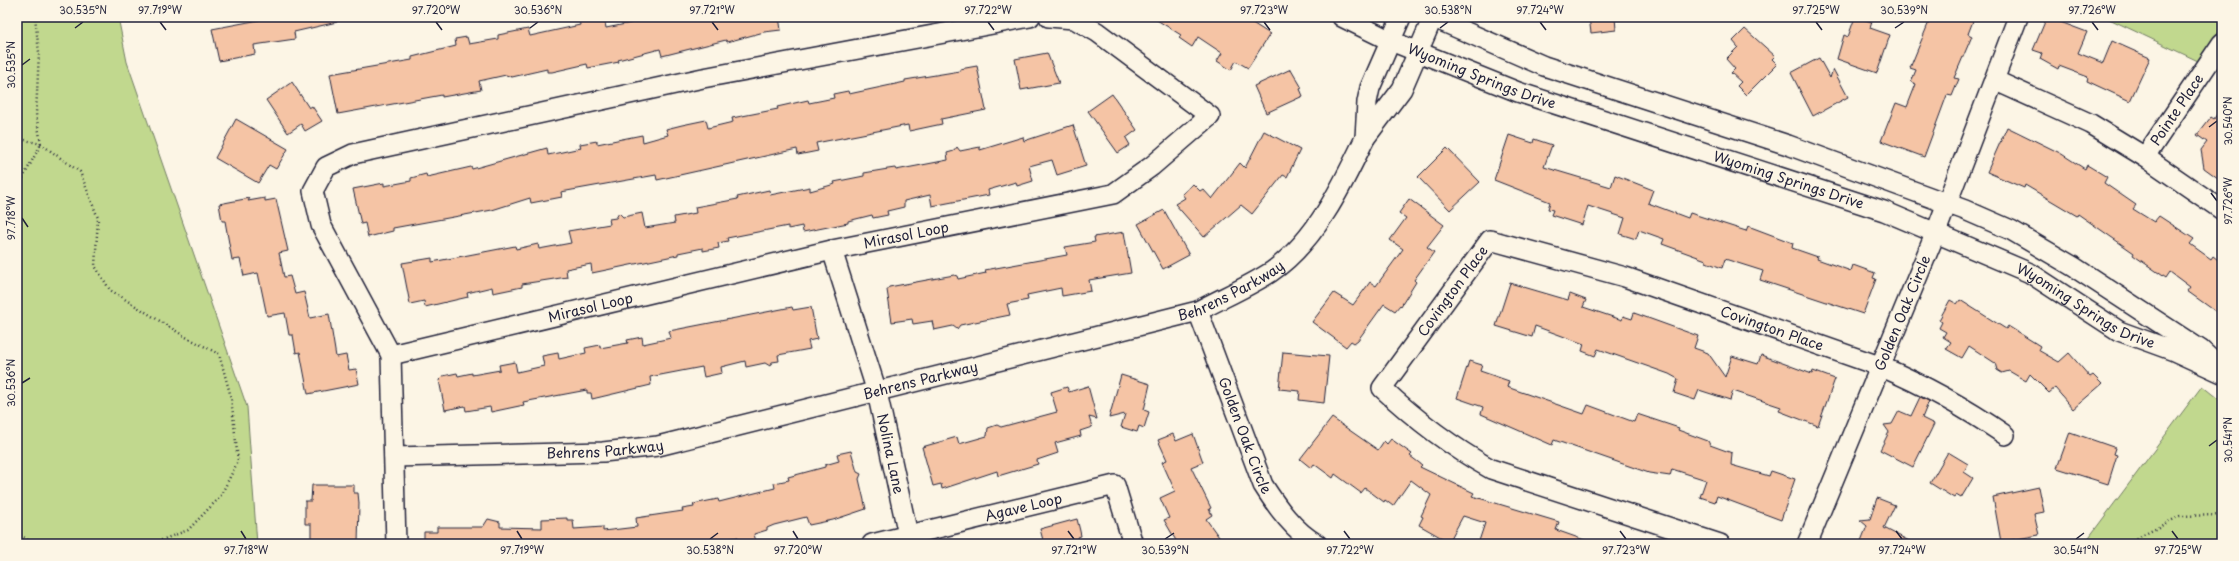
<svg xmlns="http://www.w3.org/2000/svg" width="2239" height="561" font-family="'Playpen Sans',sans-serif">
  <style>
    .green { fill: #c1d88e; stroke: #727d64 }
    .building { fill: #f5c4a5; stroke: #22223b }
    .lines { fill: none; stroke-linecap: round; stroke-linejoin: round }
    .minor-casing { stroke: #22223b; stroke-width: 22 }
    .path { stroke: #22223b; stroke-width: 2.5; stroke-dasharray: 1 3; stroke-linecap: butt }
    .minor { stroke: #fcf5e5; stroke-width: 19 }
    .ticks { fill: none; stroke: #22223b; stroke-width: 1.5 }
    .labels { text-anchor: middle; stroke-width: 3; stroke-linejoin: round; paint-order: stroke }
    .street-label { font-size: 14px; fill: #22223b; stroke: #fcf5e5 }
    .neatline { fill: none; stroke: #22223b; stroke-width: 1.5 }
    .ticks-label { font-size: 10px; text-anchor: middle; fill: #22223b }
  </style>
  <rect width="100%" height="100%" fill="#fcf5e5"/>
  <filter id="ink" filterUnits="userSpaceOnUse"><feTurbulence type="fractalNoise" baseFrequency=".025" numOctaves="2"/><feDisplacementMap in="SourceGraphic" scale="8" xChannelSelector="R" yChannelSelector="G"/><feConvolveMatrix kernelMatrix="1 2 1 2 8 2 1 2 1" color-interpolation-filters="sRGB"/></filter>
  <g filter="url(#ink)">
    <path class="green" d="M17,17H118L127,62L247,407L257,544H17Z
      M2105,17H2222V26L2198,61Z
      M2202,386L2222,402V544H2084Z"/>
    <path class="building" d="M258,17H337V22L294,32L295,39L254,45L255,54L219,61L212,29L259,20Z
      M593,17H604L606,28L631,23L630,17H779L781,30L764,32L727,42L726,40L662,56L660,49L618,60L619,62L588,68L587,64L552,72H547V69L512,77L506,75L479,81L481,90L442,97V95L338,114L330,74L412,60V57L456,46L455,39L467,37L469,44L498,39V35L528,29L530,36L580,25L579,20Z
      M1152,17H1243L1270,34L1248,68L1236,61L1231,70L1217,61L1222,53L1198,37L1192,47L1179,38L1181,35Z
      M1589,17H1615L1616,30L1591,33Z
      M1855,17L1872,22L1870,28L1890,35L1877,73L1837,59L1844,35L1848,37Z
      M1931,17H1962L1973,21L1968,34L1972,36L1954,78L1959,79L1952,96L1947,95L1924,157L1881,141L1896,103L1907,107L1916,84L1911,82L1916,70L1910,68Z
      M2047,17L2087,32L2078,53L2103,63L2112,41L2150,58L2130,101L2087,81L2088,77L2059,66L2058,69L2040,59L2042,53L2033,50Z
      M1745,29L1775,56L1772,59L1777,64L1746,95L1737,86L1741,82L1731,73L1735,69L1726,59L1738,47L1733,41Z
      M1047,53L1059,83L1021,90L1015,59Z
      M1819,58L1830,78L1833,69L1848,97L1813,116L1791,73Z
      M977,66L986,110L941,119L942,124L909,131L908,125L816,143L818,151L798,155L797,149L657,180L656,175L561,192L562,197L531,203L530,198L492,210L393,228V231L368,237L365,223L361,224L353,189L384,183V186L411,181V178L426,174L427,177L471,167L472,169L547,148L548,155L581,148L580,144L597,141V144L642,135L643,142L668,135L666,129L682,125L706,120L708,128L733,122L732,118L778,109L777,107L808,100L809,103L834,98L833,94L848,91L849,94L905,82V80L960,71V69Z
      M1291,69L1302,88L1300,89L1303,96L1266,113L1254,86Z
      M292,82L309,108L312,106L322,121L305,131L301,124L288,133L266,100Z
      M1112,94L1137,130L1126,138L1130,145L1118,153L1088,111Z
      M2222,106V181L2204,168L2201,150L2207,142L2197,135L2211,117L2214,119Z
      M236,119L288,149L276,169L269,165L258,183L215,158Z
      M1073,125L1086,166L1057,175L1052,160L1029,166L1033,181L1017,186L1016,182L988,190L989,195L932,206L930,195L904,201V207L887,211L888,215L873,218L872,215L848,221V223L803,232L802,226L788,229V226L727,238L728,241L718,243L719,248L703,251V248L678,253V255L592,273L591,264L566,269L567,277L522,284V287L493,293L492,287L467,293L468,297L425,307L424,301L410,304L402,263L432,258V262L515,246L516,249L538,244L539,249L571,243L568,231L610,224L609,219L616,218L619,213L623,217L642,213L645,228L675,223L674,217L696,213L695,207L738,199L737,197L769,190L770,195L810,187V191L835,184L834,182L864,176V173L888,169L895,168L896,170L948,160L947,153L954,151L957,147L960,151L980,147V150L1023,137L1024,141Z
      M2007,127L2060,153L2085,169L2087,165L2107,177L2104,183L2136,205L2133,209L2154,222L2159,216L2194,239L2190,244L2211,259L2213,256L2222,263V316L2187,291L2190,287L2170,272L2166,278L2133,255L2134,253L2078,214L2077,216L2025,185L2024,188L1987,172Z
      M1264,131L1300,150L1287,177L1283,175L1252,214L1241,205L1204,237L1175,204L1185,198L1182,194L1193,184L1200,191L1203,189L1212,199L1240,163L1245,168Z
      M1509,135L1533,143L1534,139L1552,145L1544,167L1611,187L1615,175L1653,190L1648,203L1688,218L1690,213L1746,231L1748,226L1793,243L1792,248L1818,257L1817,259L1851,271L1853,265L1875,273L1873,278L1876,279L1863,314L1760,280L1763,271L1725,259L1722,268L1706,262V260L1662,244L1664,239L1639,230L1636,239L1620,234L1625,218L1588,206L1582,225L1551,215L1553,210L1548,209L1550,202L1494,180Z
      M1447,148L1480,182L1450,210L1418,177Z
      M250,198L248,201L265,198V201L276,199L288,251L279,253L284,277L290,276L295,294L304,292L310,318L329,314L336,357L346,355L349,370L356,369L359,384L308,394L300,352L296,353L293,335H289L285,313L267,316L258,273L244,276L240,259L232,260L225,221H222L219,204Z
      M1409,199L1444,225L1427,247L1434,252L1414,280L1416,282L1401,306L1400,305L1395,311L1384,304L1358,340L1354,343L1351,341L1346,347L1312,322L1334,293L1353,305L1370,282L1376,286L1403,249L1390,240L1406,218L1399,213Z
      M1164,210L1189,255L1163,269L1138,224Z
      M1124,232L1131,273L1089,280L1091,291L1062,296L1061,288L1027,295L1028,300L1007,304L1010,315L960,325L957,329L953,326L934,330L932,321L913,324L912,319L892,322L887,290L889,287L954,275L957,276L958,279L986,273L985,270L1067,255L1065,247L1095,242L1094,237Z
      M1510,283L1568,300L1570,294L1586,300L1583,307L1622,320L1623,316L1632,319L1634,313L1698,336L1694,348L1708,353L1725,377L1732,356L1758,364L1761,355L1812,374L1813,371L1835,379L1818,426L1779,411L1781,407L1733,391L1730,400L1699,390L1695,400L1674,393L1678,379L1669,374L1598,349L1595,356L1582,351L1584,344L1535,326L1532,337L1496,326Z
      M1950,300L1957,304L1960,300L2006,329L2008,326L2040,346L2038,350L2059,362L2069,353L2090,377L2093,375L2102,384L2073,409L2055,388L2049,393L2030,374L2026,381L2009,371L2002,373L1997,370L1995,363L1969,346L1962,358L1946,349L1951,342L1943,337L1946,332L1939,328L1942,322L1939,320Z
      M792,307L793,310L811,307L817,339L808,341L810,349L778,355L779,361L772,362L770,366L765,363L746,367L745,361L721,367L722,373L704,377L702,367L650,377L651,385L592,399L591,393H587V390L523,402L524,405L491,412L490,407L466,411L465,406L445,410L439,380L443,376L457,373L458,376L472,373V375L500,370L499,365L515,362L517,372L544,366L542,356L558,353L559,359L586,353L585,348L600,345V348L628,343L627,340L642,337L643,344L671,338L669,331Z
      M1283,352L1329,356L1324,403L1299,400L1300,391L1279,389Z
      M1469,361L1482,365L1480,371L1509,381L1507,387L1584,414L1588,405L1634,422L1637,414L1679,428L1678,430L1708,441L1710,445L1732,453L1731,465L1769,476L1771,471L1795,479L1781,520L1717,496L1715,502L1700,497L1706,480L1672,469L1670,476L1649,473L1554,440L1552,445L1481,414L1483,407L1457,398Z
      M1121,375L1150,384L1144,410L1149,412L1144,428L1139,426L1137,432L1121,427L1125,414L1109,418Z
      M1088,386L1097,419L1089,417L1092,427L1080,431L1081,436L1055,443L1058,453L1037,460L1038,464L998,476L997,471L942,489L941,484L933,486L922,447L957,437L959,444L987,436L988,428L997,425L1001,427L1057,412L1051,392L1067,387L1069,392Z
      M1920,397L1929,401L1922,418L1934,424L1913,467L1880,450L1889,432L1884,425L1892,424L1899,411L1911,416Z
      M1332,418L1378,450L1384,441L1387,444L1391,439L1412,454L1410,456L1422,465L1420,467L1474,493L1472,496L1559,522L1556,530L1590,542L1589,544H1478L1485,523L1463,516L1449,542L1419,525L1423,517L1421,516L1431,495L1411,480L1393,506L1385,500L1384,502L1365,488L1361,493L1335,474L1333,478L1314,464L1311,468L1300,459Z
      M2070,432L2116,448L2114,454L2117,455L2108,484L2057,468Z
      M1173,434L1176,441L1193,434L1203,462L1191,467L1211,508L1209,509L1212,515L1206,519L1224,544H1178L1164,520L1169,518L1160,498L1175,491L1162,462L1167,460L1158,440Z
      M851,451L857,472L861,474L859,479L866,509L833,520L809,525L806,517L774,525L767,528V530L754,534L756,542L747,544H740L738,537L705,544H424V532H437V527H483L488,519L500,522V527L542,528V519L567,518V520H573L574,529L603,527V531L637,527L636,518L683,511L682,509L694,507L693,504L718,499L719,502L775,488L774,483L789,480L788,477L825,467V465L839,461L837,454Z
      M1948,452L1968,464L1964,472L1973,478L1961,498L1956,495L1954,498L1930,483Z
      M312,485H354V493H358L359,503L358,544H311V524H305V501H311Z
      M2039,487L2044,512L2034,514L2039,535L2001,542L1993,497Z
      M1877,498L1895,505L1884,528L1915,544H1869L1861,541L1867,526L1860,520L1870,519Z
      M1077,519L1080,531L1081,536L1078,537L1080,544H1044L1040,529Z"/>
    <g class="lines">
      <g class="minor-casing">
        <g id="minor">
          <path id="s1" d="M1342,17L1391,41L1518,92L1884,211L2030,273L2119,331L2174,351L2222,373"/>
          <path d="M1401,17L1370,88L1367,102L1365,138L1402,89L1433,17"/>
          <path d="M1432,17L1544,66L1788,145L1965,210L2011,230L2074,267L2201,350L2213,361"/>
          <path d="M1994,80L2091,124L2145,157L2222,210"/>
          <path id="s2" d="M2145,157L2222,43"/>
          <path id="s3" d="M832,250L877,392L910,544"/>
          <path id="s4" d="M1198,311L1263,485C1277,507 1294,531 1317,544"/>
          <path id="s5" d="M391,355L832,250L1113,194L1152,166L1210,116L1097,32L1074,19L1049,17"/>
          <path id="s6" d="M394,457L603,452L658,446L1198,311C1222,298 1248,287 1271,272C1316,241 1342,186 1365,138"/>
          <path d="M396,544L391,355L321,225L313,191L326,167L353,154L703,78L1030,17"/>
          <path id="s7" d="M872,544L1115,485L1133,544"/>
          <path id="s8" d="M1720,544L1491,469C1450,446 1416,420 1382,388L1490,240L1625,277L1882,367C1927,386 1964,407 2005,435"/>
          <path id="s9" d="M1807,544L1936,232L2018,17"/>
        </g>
      </g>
      <path class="path" d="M17,138L41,144L80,172L98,218L95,266L110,290L184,336L219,354L231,397L238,461L220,497L188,530L151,544
        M17,189L41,144L36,114L39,52L35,17
        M17,533L34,544
        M2126,544L2180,516L2222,515"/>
      <use href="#minor" class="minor"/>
    </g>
  </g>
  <path class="ticks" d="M160,22L166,30M436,22L442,30M712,22L718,30M988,22L994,30M1264,22L1270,30M1540,22L1546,30M1816,22L1822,30M2092,22L2098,30M75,28L83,22M530,28L538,22M1440,28L1448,22M1895,28L1904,22M22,65L30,59M2209,127L2217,121M2211,193L2217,201M22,218L28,227M22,383L30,378M2209,446L2217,440M241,531L246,539M517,531L522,539M793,531L798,539M1068,531L1074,539M1344,531L1350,539M1620,531L1626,539M1896,531L1902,539M2172,531L2178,539M710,539L718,533M1165,539L1174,533M2076,539L2084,533"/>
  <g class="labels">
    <g class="street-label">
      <text dy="5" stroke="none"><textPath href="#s1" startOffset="152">Wyoming Springs Drive</textPath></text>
      <text dy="5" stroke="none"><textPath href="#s2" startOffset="57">Pointe Place</textPath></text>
      <text dy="5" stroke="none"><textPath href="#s1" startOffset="476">Wyoming Springs Drive</textPath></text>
      <text dy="5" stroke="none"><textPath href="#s5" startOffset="529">Mirasol Loop</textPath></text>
      <text dy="5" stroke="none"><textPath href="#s6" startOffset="859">Behrens Parkway</textPath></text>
      <text dy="5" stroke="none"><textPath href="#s8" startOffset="497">Covington Place</textPath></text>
      <text dy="5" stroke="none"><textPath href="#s1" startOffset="800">Wyoming Springs Drive</textPath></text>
      <text dy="5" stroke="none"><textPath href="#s5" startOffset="205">Mirasol Loop</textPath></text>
      <text dy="5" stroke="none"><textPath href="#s9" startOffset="250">Golden Oak Circle</textPath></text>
      <text dy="5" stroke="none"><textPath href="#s8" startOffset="856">Covington Place</textPath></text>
      <text dy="5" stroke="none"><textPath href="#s6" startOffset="535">Behrens Parkway</textPath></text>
      <text dy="5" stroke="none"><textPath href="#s4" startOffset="133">Golden Oak Circle</textPath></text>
      <text dy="5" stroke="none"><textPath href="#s6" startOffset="211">Behrens Parkway</textPath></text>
      <text dy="5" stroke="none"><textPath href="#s3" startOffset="212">Nolina Lane</textPath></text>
      <text dy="5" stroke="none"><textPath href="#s7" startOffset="156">Agave Loop</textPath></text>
    </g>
  </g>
  <rect width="2239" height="561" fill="none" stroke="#fcf5e5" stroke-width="44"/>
  <rect x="22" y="22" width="2195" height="517" class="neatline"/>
  <g class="ticks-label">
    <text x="83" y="14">30.535°N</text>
    <text x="160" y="14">97.719°W</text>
    <text x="436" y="14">97.720°W</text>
    <text x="538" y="14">30.536°N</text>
    <text x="712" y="14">97.721°W</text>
    <text x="988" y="14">97.722°W</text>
    <text x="1264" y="14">97.723°W</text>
    <text x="1448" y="14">30.538°N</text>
    <text x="1540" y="14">97.724°W</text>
    <text x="1816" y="14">97.725°W</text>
    <text x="1904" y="14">30.539°N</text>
    <text x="2092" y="14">97.726°W</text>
    <text transform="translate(11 65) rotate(-90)" y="4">30.535°N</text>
    <text transform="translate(2228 121) rotate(-90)" y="4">30.540°N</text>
    <text transform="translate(2228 201) rotate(-90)" y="4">97.726°W</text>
    <text transform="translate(11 218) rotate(-90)" y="4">97.718°W</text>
    <text transform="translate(11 383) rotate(-90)" y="4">30.536°N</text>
    <text transform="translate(2228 440) rotate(-90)" y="4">30.541°N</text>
    <text x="246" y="554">97.718°W</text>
    <text x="522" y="554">97.719°W</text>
    <text x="710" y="554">30.538°N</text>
    <text x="798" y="554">97.720°W</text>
    <text x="1074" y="554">97.721°W</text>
    <text x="1165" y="554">30.539°N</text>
    <text x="1350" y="554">97.722°W</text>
    <text x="1626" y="554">97.723°W</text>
    <text x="1902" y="554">97.724°W</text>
    <text x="2076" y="554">30.541°N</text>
    <text x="2178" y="554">97.725°W</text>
  </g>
</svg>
